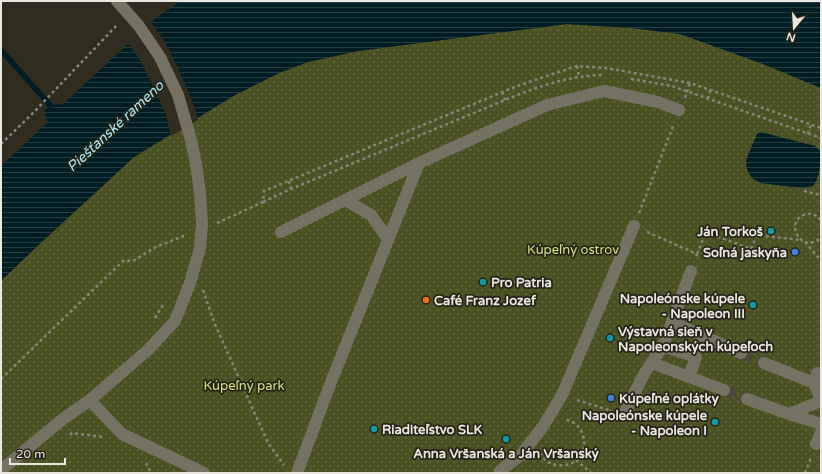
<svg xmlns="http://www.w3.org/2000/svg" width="822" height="474" font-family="'Varela Round',sans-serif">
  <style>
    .park { fill: url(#park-dots) }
    .water { fill: url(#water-rules) }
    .pier { fill: #302d20 }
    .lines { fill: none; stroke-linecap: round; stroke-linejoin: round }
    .stream { stroke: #001d23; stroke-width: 5.5 }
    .minor-tunnel { stroke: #4c493d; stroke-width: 12; stroke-dasharray: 12 6; stroke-linecap: butt }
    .path { stroke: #868378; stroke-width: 2.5; stroke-dasharray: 3 3; stroke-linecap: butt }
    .minor { stroke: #767263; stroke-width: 12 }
    .culture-dot { fill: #0f9aa8; stroke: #262317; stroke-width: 1.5 }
    .shop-dot { fill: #3f7fe0; stroke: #262317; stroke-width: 1.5 }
    .food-dot { fill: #e8710a; stroke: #262317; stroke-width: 1.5 }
    .labels { text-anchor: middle; stroke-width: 3.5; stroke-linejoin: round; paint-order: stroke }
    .poi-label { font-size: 13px; font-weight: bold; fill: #e9e7df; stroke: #262317; text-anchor: start }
    .park-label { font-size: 13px; fill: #d1e181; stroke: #262317 }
    .water-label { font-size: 14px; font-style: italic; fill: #a5eafb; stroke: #262317 }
  </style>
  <defs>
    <pattern id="park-dots" width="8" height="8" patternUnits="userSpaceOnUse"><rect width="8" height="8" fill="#4a5123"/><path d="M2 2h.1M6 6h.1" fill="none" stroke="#646a42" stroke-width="1.8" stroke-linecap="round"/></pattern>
    <pattern id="water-rules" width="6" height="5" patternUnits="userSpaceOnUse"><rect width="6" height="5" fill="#001d23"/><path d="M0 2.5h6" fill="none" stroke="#253e42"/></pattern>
  </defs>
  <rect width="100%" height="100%" fill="#302d20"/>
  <path class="park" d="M567,24L632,28L680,34L763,64L821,88V473H1V281L46,238L134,157L235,95L279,73L308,62L358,51Z"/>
  <path class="water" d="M181,1H821V88L763,64L680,34L632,28L567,24L358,51L308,62L279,73L235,95L134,157L46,238L1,281V166L48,122L44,112L50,105L63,104L156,18Z
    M761,132L815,146L820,151C821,164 820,176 813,186L802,188L760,183L752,178L747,170L746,161L748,155L757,134Z"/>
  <path class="pier" d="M150,21L165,42L178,68L195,108L198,120L171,136L166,115L154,88L139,58L127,42Z"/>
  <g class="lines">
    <path class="stream" d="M1,50L50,105"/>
    <path class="minor-tunnel" d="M741,353L764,363
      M724,390L747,399"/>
    <path class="path" d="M577,66L579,76
      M631,79L672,86L821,138
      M502,92L505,100
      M685,98L690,83
      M708,99L710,90
      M808,134L811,124
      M1,144L34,112L118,24
      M289,181L291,189
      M804,191L821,195V194
      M263,202L291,189C349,165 406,141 464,117C509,99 554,76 602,75
      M639,213L674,124
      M821,220C817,216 813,213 807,214C782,219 801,257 821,237
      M217,223L263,202L264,191L517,86L577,66L606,68L690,83L821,128
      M647,232L697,254L696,258
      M805,242L818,257L821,258
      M697,254L706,232L751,249L757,235L800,240
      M203,290L214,322L268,443L284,465
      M155,318L163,305
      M1,379L123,261H133L156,247L186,235
      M577,400L612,411
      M70,435L72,433L104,437
      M540,453C544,460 549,464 557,465C588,470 595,425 564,419
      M576,460L591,473
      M146,463L151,473
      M395,473H397
      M805,473L811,458"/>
    <path class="minor" d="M345,200L371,215L388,239
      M281,232L419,163
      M672,322L741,353
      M663,346L696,357L689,377L724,390
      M652,363L689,377
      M764,363L814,383
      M817,373L814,383L821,400
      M747,399L789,414L821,424
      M90,400L122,434L204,473
      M626,410L644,374L663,346L691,271
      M789,414L821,401
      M816,444L821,432
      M1,470L63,419L90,400L148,350L175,321L190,283L200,248L202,224L200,193L196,164L191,140L178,95L160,57L139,26L117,1
      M297,473L331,382L419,163L547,105L604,91L658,102L679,110
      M499,473L501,470L521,455L544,425L562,395L634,226"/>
  </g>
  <g class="culture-dot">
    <circle cx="771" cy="231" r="4"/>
    <circle cx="483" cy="282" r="4"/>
    <circle cx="753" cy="305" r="4"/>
    <circle cx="610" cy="338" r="4"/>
    <circle cx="715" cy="422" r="4"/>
    <circle cx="374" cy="429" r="4"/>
    <circle cx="506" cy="439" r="4"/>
  </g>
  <g class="shop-dot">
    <circle cx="795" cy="252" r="4"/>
    <circle cx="611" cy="398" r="4"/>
  </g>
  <circle class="food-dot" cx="426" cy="300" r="4"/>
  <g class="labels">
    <g class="poi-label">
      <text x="763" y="236" text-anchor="end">Ján Torkoš</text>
      <text x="787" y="257" text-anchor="end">Soľná jaskyňa</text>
      <text x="491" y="287">Pro Patria</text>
      <text x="745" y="303" text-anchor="end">Napoleónske kúpele<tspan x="745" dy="15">- Napoleon III</tspan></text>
      <text x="434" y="305">Café Franz Jozef</text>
      <text x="618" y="336">Výstavná sieň v<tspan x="618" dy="15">Napoleonských kúpeľoch</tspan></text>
      <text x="619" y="403">Kúpeľné oplátky</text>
      <text x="707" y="420" text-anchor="end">Napoleónske kúpele<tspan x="707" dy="15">- Napoleon I</tspan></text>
      <text x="382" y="434">Riaditeľstvo SLK</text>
      <text x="506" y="458" text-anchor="middle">Anna Vršanská a Ján Vršanský</text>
    </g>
    <g class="park-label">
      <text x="573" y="254">Kúpeľný ostrov</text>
      <text x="244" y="390">Kúpeľný park</text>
    </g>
    <g class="water-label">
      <text transform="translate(115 126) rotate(-43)" y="5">Piešťanské rameno</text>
    </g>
  </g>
  <rect width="822" height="474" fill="none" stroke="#e9e7df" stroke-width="4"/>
  <g transform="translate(794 28) rotate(198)" stroke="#262317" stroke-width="3" paint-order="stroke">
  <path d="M0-3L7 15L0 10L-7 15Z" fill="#e9e7df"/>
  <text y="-6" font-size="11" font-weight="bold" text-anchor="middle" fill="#e9e7df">N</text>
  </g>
  <path d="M10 458v6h55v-6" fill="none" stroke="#e9e7df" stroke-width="2"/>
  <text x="16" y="458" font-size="12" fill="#e9e7df" stroke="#262317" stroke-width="3" paint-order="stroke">20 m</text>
</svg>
